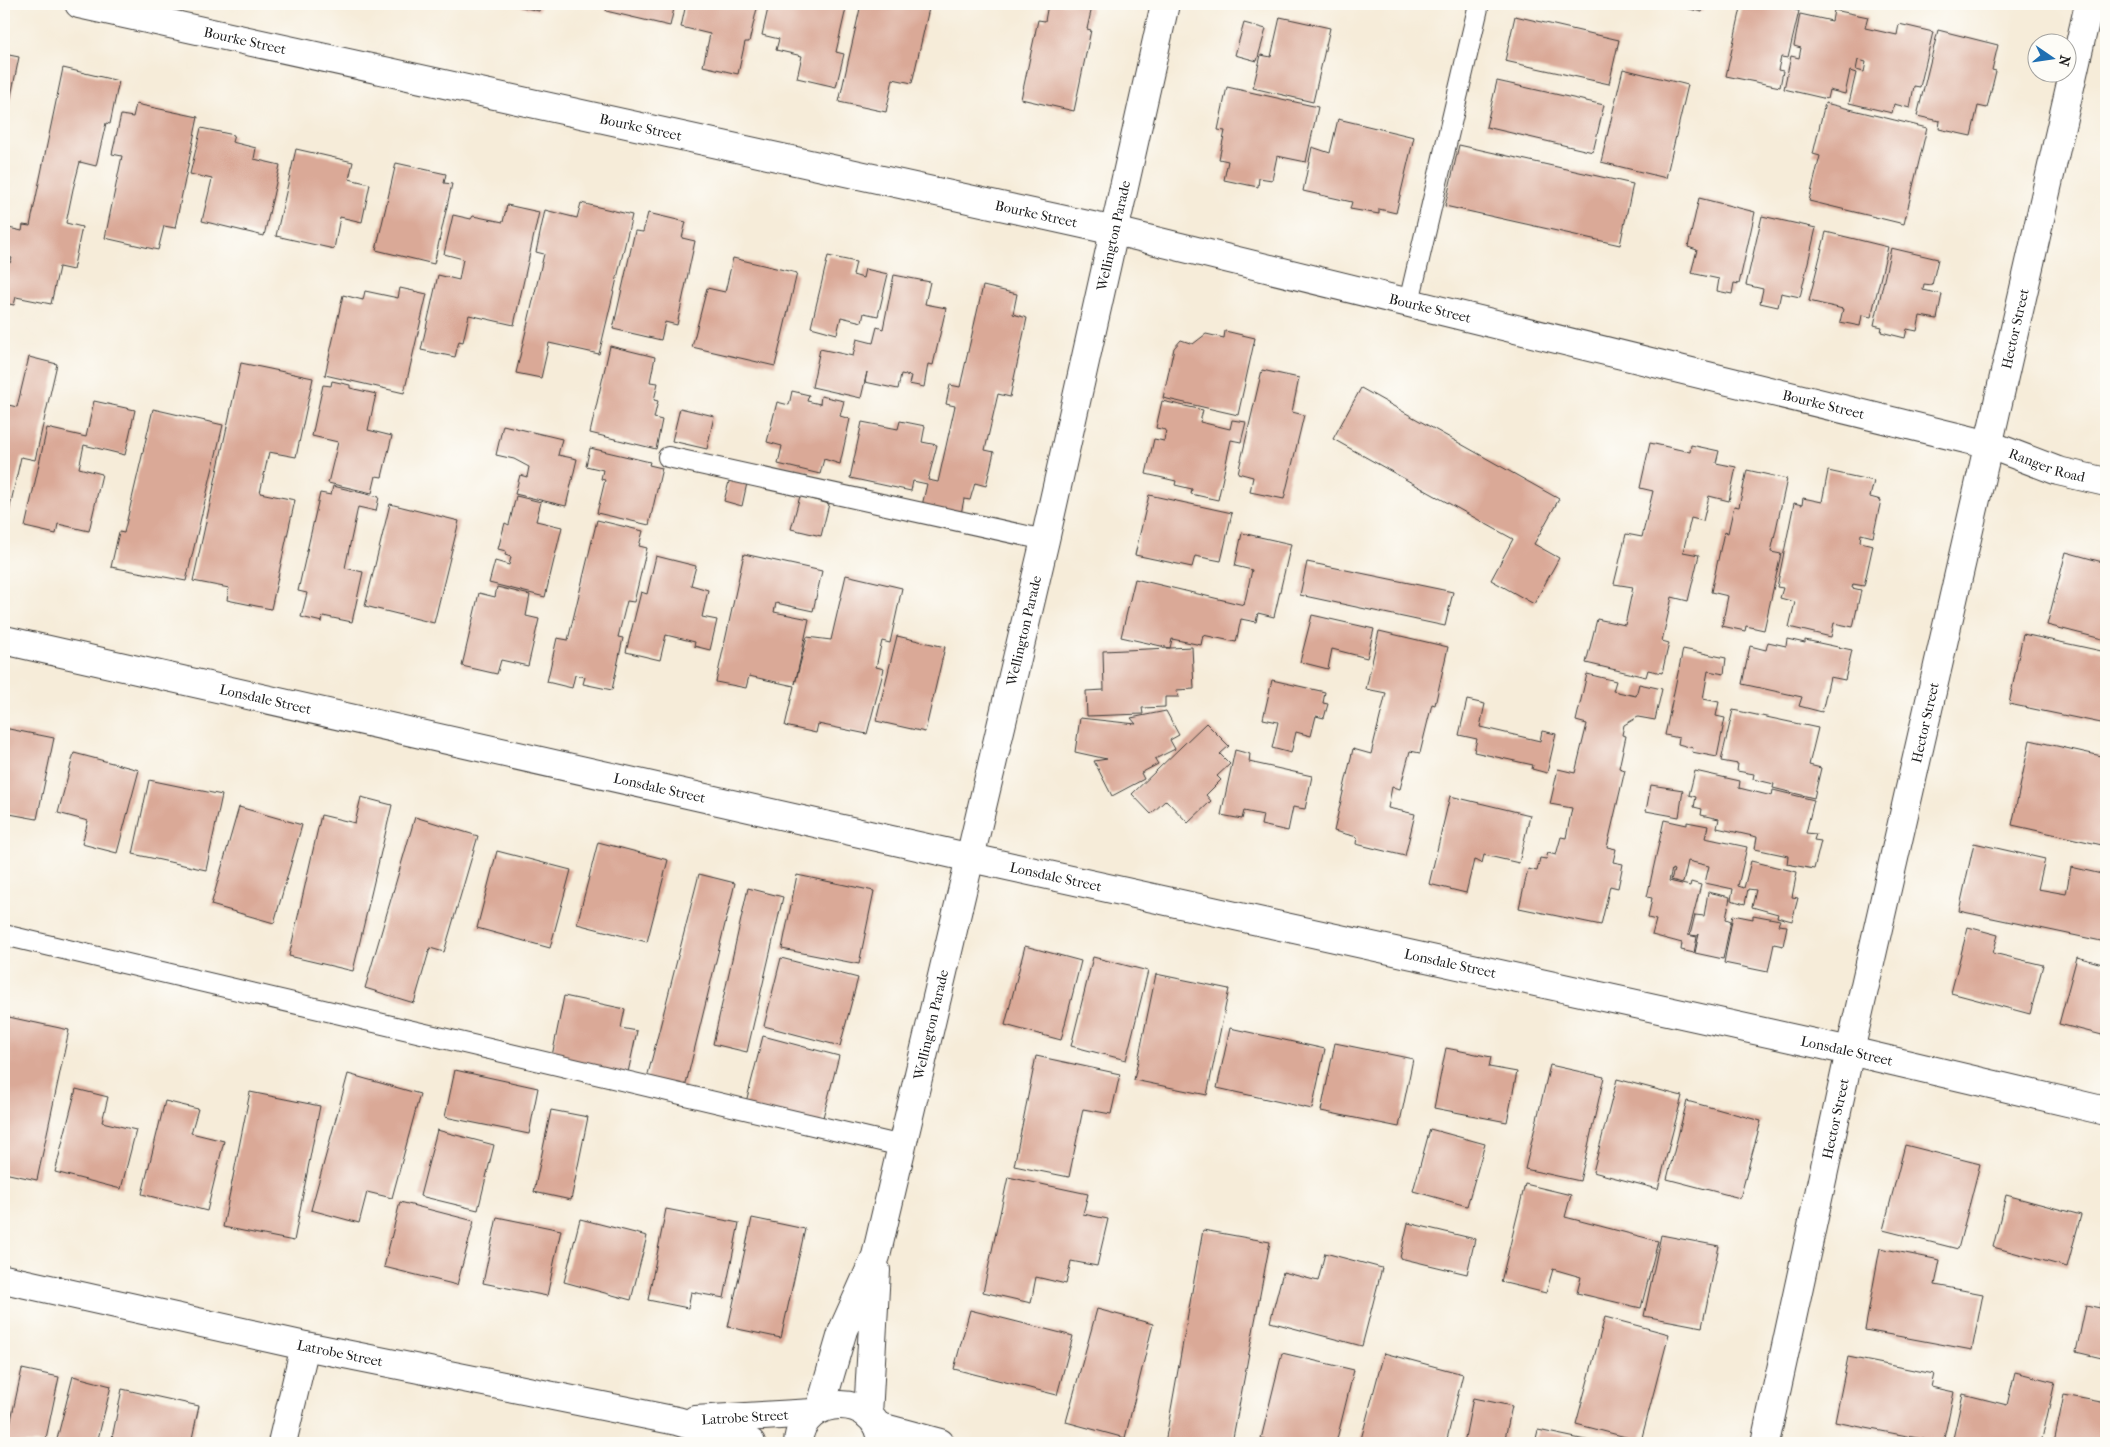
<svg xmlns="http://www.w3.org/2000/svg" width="2110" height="1447" font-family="'IM FELL French Canon',serif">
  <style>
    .building { fill: #daa997; fill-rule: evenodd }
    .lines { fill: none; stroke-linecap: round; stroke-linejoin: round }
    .service-casing { stroke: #3d3b38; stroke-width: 22 }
    .minor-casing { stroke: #3d3b38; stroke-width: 30 }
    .service { stroke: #fff; stroke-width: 20 }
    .minor { stroke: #fff; stroke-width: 28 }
    .labels { text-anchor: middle; stroke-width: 4; stroke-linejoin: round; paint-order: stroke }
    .street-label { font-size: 14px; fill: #1c1c1c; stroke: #fdfcf7 }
  </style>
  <rect width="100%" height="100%" fill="#fdfcf7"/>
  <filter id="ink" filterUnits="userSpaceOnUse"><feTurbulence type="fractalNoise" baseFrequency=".02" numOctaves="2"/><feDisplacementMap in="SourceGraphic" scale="10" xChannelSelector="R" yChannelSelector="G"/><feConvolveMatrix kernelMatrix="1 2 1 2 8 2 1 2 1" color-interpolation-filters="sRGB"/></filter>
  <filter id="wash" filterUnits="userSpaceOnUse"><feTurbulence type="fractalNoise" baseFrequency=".0096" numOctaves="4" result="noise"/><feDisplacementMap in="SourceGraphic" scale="20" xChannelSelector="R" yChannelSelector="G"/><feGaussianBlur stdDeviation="1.12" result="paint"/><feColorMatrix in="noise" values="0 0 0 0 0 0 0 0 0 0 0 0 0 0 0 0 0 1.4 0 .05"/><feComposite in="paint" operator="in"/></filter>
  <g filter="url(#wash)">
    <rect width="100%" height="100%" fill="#f6ecd9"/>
    <g id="blocks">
      <path class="building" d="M509,4H541L539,11Z
        M608,4H675L670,26L606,11Z
        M686,4H758L749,42H745L738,74L703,66L710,34L681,27Z
        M769,4H847L836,52L844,54L836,87L797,78L802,56L776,50L779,39L762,35Z
        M861,4H930L912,83L893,79L886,112L839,102Z
        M1048,4H1077L1092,7L1087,29L1091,30L1074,111L1021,99L1038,20L1045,21Z
        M1669,4H1705L1702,12Z
        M1739,4H1777L1776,5L1799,11L1788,58L1781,57L1778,70L1783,71L1780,87L1726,76L1741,8L1738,7Z
        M1834,10L1868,17L1865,28L1897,35L1899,24L1933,32L1920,87L1914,86L1910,108L1894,104L1892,113L1849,103L1856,73L1850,71L1845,94L1829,90L1827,99L1784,89L1791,56L1799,58L1801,48L1794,46L1800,14L1832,21ZM1858,60L1866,62L1864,72L1856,70Z
        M1515,16L1619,40L1609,84L1505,61Z
        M1280,17L1330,28L1313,102L1253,88L1261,55L1271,57Z
        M1244,23L1266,29L1257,61L1235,55Z
        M1938,30L1998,45L1992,70L1996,71L1987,108L1978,106L1971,136L1939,129L1940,121L1917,116Z
        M4,54L19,57L5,126H4Z
        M63,68L119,81L110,124L106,123L96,166L80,162L73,189L66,223L82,227L73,270L59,267L51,304L16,297L14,305L4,303V262L10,263L12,258L4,256V227L22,231L23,225L30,226Z
        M1623,69L1688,85L1666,178L1601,162Z
        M1497,81L1604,105L1593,152L1486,127Z
        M1227,87L1318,107L1306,162L1277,156L1272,180L1259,178L1258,187L1224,180L1228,161L1219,159L1225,131L1218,130Z
        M1825,103L1927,128L1904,224L1809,201L1820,156L1813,154Z
        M136,104L198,117L175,228L164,226L158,250L105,238L122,156L112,154L121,115L133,117Z
        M1338,119L1414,137L1396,213L1379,209V214L1350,209L1352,202L1303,191L1312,147L1330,153Z
        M201,128L234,135L232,142L256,148L254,159L280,165L264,236L202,221L212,179L190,174Z
        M1459,145L1633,184L1620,245L1445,206Z
        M296,149L353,162L349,179L370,184L362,222L340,217L334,249L276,236Z
        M396,163L446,174L444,183L452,184L434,264L376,250Z
        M1699,198L1755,212L1739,284L1734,283L1732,294L1717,291L1719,279L1691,273L1697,250L1688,247Z
        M581,203L632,215L599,354L549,343L541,378L516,373L544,254L536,252L545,210L577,218Z
        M507,205L539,212L514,325L469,315L463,342L459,341L455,357L421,350L438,275L459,280L463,259L444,254L453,215L471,219L473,216L503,222Z
        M648,213L686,222L682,238L695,241L677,325L665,322L661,340L613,329L635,231L643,232Z
        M1762,216L1816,228L1800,297L1781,293L1778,307L1760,303L1763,289L1746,285Z
        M1826,232L1888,247L1871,317L1862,315L1860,326L1840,322L1843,309L1809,301Z
        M1891,248L1938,259L1932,285L1924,284L1923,290L1942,294L1937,319L1920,316L1917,331L1907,329L1905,338L1881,332L1882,327L1874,325Z
        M828,256L856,262L853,275L863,278L865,269L888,274L878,316L864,313L862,322L841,317L837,334L811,327Z
        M733,258L797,273L775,366L692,347L707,288L725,292Z
        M894,275L930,282L925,304L946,308L933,365L928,364L924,387L909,384L911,376L901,374L898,389L865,382L867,372L861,398L812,387L820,349L853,356L857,339L873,343L877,327L883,329Z
        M983,286L1017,294L1013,314L1027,318L1010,397L998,394L985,450L994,452L986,486L975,483L970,500L964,499L960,519L921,510L927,484L913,481L911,491L850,478L862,422L898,429L900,421L925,426L922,442L937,445L928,480L938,482L955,406L946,404L950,385L960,387Z
        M400,288L427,294L404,393L325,375L343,295L363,300L365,291L398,298Z
        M1225,331L1255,338L1238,415L1163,398L1174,348L1181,340L1193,344L1206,334L1224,338Z
        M610,346L655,357L650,382L658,383L654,400L658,401L654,418L662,420L656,449L590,433Z
        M29,357L57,364L35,460L21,457L6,525L4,524V404L17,407Z
        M241,363L313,378L296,457L269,452L260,493L295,500L271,609L227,600L229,588L193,581Z
        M1262,370L1299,378L1292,412L1304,415L1284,499L1250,492L1253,477L1238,473Z
        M332,381L350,385V388L376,394L368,430L392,436L382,477L376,476L372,493L328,483L338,442L312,436L323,385L331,386Z
        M1361,388L1559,499L1534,544L1559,558L1534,604L1491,580L1513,539L1333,439Z
        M792,391L809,395L807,401L820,404L821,396L844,401L840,416L850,419L840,464L824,459L820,474L778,464L782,446L767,442L777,402L789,405Z
        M94,401L135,410L125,455L84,445L79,468L102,474L89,531L58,524L56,534L25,527L47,428L86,437Z
        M1162,401L1203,410L1200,422L1230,429L1232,420L1246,422L1241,442L1231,440L1218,500L1191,494L1192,489L1175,485L1176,481L1146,474L1154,439L1164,441L1166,430L1156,428Z
        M680,408L714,416L707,449L672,441Z
        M153,409L223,425L186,581L111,567L119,532L124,533Z
        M503,425L562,439L558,455L577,459L566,506L515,494L520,475L527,477L529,467L514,459L496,455Z
        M1650,443L1690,452L1691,445L1719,451L1716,463L1736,467L1729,501L1709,496L1703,521L1691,518L1683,552L1699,555L1688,601L1672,597L1662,641L1669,643L1662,673L1648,670L1646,677L1586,663L1597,619L1625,625L1633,587L1614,584L1626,534L1642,537L1653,491L1640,488Z
        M590,448L650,462L649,465L662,468L649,525L597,513L605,480L601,479L603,470L586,466Z
        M1747,470L1787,479L1771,552L1781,554L1764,630L1746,626L1745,631L1722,626L1728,596L1711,592L1724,532L1728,533L1734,506L1739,507Z
        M1828,471L1874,481L1870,497L1881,500L1873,537L1861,534L1860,542L1873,545L1864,586L1853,584L1852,588L1861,590L1853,627L1834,623L1831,637L1789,627L1795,602L1780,598L1783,588L1777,587L1794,503L1802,505L1803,498L1822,502Z
        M730,478L747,483L742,506L724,501Z
        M333,486L379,497L376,511L358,507L345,568L363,572L352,622L323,616L322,622L301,617L307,593L298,591L320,493L331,495Z
        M1149,495L1232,513L1221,561L1195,556L1192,567L1135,555Z
        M516,496L541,502L536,521L562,527L545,597L489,583L495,561L509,565L511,557L505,555L506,551L498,549L505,523L509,525Z
        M800,496L829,504L821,536L791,529Z
        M390,504L459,521L434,623L365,606Z
        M597,520L643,531L639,546L647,548L634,602L627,601L618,637L623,638L612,690L583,684L585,677L575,675L572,688L547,682L557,638L568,640Z
        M1242,533L1291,544L1274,617L1258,613L1256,622L1241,619L1236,642L1203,635L1201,645L1172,639L1170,648L1192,647L1194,689L1176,690L1179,697H1165V707L1142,708L1143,714L1087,716L1086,691L1104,690L1103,651L1170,648L1121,637L1135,579L1244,605L1252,570L1235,566Z
        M2066,552L2106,563V640L2047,625Z
        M744,554L822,571L813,611L776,603L774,612L809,619L795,684L807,637L831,640L846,575L902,588L890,643L882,641L876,667L884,669L867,734L818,724L816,733L785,726L794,686L749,676L746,688L716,682Z
        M656,556L696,566L691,585L708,590L702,617L717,620L710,650L694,646L695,642L666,635L660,660L626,652L641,592L647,594Z
        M1307,562L1453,592L1445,626L1300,595Z
        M497,587L530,595L526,616L539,619L528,666L501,660L497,674L462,666L479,593L495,597Z
        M1312,615L1374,629L1367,658L1332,649L1328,669L1300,662Z
        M1379,631L1448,647L1435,705L1432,704L1420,753L1410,751L1400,789L1392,787L1388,808L1415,814L1405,856L1356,844L1357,837L1334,831L1353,749L1371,754L1386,693L1366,689Z
        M2023,634L2106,652V724L2009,704Z
        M897,636L945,647L925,732L876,721Z
        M1787,639L1805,643V640L1852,650L1845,680L1830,677L1822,712L1799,706L1802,697L1742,684L1750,646L1766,650L1768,642L1786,646Z
        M1683,649L1726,658L1724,674L1708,671L1703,699L1719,702L1716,716L1725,718L1717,757L1692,752L1693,748L1678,744L1679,738L1665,735Z
        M1587,674L1616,681L1613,691L1636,696L1639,684L1662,689L1655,720L1638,717L1624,725L1622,735L1626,736L1619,768L1625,770L1607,847L1616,849L1613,862L1623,864L1618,888L1610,886L1601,925L1519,908L1528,869L1537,871L1540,858L1546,859L1548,853L1556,855L1561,837L1566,838L1572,808L1550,804L1558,769L1575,773L1587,724L1576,721Z
        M1272,680L1325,692L1323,703L1328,704L1324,718L1316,716L1311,736L1296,732L1291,753L1272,748L1278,722L1263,719Z
        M1467,700L1485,704L1480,727L1540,741L1542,731L1556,734L1547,773L1532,769L1533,765L1474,752L1477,739L1459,735Z
        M1733,710L1818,728L1809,765L1821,768L1814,798L1773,788L1774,784L1753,779L1754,774L1737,771L1738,764L1721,761Z
        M1166,711L1179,735L1170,740L1175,749L1155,759L1158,764L1141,773L1144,779L1112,796L1094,761L1107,759L1075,752L1080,718L1136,724L1131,718Z
        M1206,723L1229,746L1220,754L1230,764L1217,776L1221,780L1206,795L1211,801L1188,823L1166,800L1151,814L1132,794Z
        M4,728L54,738L37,819L4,813Z
        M2030,740L2106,757V825L2102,845L2012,825Z
        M1235,750L1250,754L1249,762L1312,776L1305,809L1293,807L1288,831L1261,825L1263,815L1244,811L1242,819L1221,815Z
        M74,753L139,770L117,853L82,844L88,821L58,813Z
        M1695,771L1740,781L1739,788L1772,796L1773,790L1814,800L1806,833L1816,834L1814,840L1821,841L1814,869L1787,864L1788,856L1755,849L1757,837L1717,828L1719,819L1701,815L1702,809L1694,807L1696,797L1689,795Z
        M149,780L222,795L206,870L133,854Z
        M1651,785L1683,790L1679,817L1646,811Z
        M1450,796L1530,815L1519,863L1484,855L1482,863L1474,860L1466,893L1429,884Z
        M361,797L392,805L353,971L289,956L321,815L355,823Z
        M239,807L302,825L274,923L211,905Z
        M415,817L478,836L444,952L430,948L414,1003L365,988Z
        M1664,820L1687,825V822L1708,826L1705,838L1747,847L1738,886L1744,888L1751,861L1797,872L1792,897L1798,898L1792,921L1777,917L1778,914L1752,907L1756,890L1748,889L1745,904L1731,900L1733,889L1705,883L1709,866L1688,861L1683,883L1671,880L1674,870L1672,869L1669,881L1690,886L1691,882L1701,885L1688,935L1697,937L1694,953L1681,950L1682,943L1652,935L1656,920L1648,918L1652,898L1647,897Z
        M598,842L668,860L647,942L577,924Z
        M1974,843L2045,859L2038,889L2066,894L2071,867L2106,875V942L1959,911Z
        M497,851L571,870L550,948L477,928Z
        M699,874L735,883L684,1092L646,1082Z
        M797,875L874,891L859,964L782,949Z
        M748,888L783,897L747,1052L713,1044Z
        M1708,892L1730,897L1726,919L1731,921L1723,959L1695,953L1699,934L1698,936L1690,935L1695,915L1704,916Z
        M1733,915L1753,919V915L1780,920L1778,925L1787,926L1783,946L1774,944L1768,972L1724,963Z
        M1968,927L1998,935L1993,953L2043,965L2030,1014L1951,993Z
        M1025,946L1081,961L1061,1040L1005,1025Z
        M1093,957L1148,971L1126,1060L1071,1046Z
        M2077,957L2106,965V1036L2059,1024Z
        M781,958L858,978L840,1046L764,1026Z
        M1156,974L1229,989L1207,1095L1134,1080Z
        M564,996L625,1009L621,1028L637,1031L627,1077L551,1061Z
        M4,1016L69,1030L37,1180L4,1173Z
        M1230,1028L1325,1049L1312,1109L1217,1088Z
        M763,1036L839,1056L821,1125L745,1106Z
        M1335,1043L1413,1059L1399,1127L1321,1111Z
        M1446,1048L1491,1057L1489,1067L1517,1072L1507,1122L1434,1108Z
        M1036,1056L1120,1074L1111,1114L1083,1109L1069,1177L1014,1166Z
        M1550,1065L1604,1077L1580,1181L1525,1169Z
        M455,1070L538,1088L529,1134L445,1117Z
        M348,1074L420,1094L392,1198L367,1192L359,1223L311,1210Z
        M1617,1079L1682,1096L1658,1189L1593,1172Z
        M76,1089L108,1097L102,1122L136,1130L121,1189L55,1172Z
        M250,1092L320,1106L294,1241L223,1227Z
        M165,1101L198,1109L191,1133L224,1141L207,1211L142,1194Z
        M1687,1101L1761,1121L1740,1198L1667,1179Z
        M551,1110L588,1117L571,1200L534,1192Z
        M1430,1129L1485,1144L1467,1206L1413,1191Z
        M437,1130L494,1145L478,1210L420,1196Z
        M1905,1145L1980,1164L1958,1249L1883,1230Z
        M1008,1177L1088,1194L1083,1214L1108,1219L1097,1266L1071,1261L1066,1284L1036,1277L1031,1303L983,1292Z
        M1525,1184L1571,1195L1565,1217L1658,1241L1641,1308L1577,1293L1581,1277L1553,1269L1546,1293L1501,1282Z
        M2006,1195L2081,1215L2067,1267L1993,1247Z
        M400,1202L474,1221L457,1285L384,1267Z
        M666,1209L739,1223L724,1298L691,1292L688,1308L648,1300Z
        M497,1217L561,1230L547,1296L483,1283Z
        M752,1218L805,1229L781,1338L728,1327Z
        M580,1219L647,1236L631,1300L564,1282Z
        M1408,1223L1475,1239L1467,1274L1400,1258Z
        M1203,1230L1270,1242L1232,1443H1165Z
        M1661,1235L1719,1246L1702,1327L1644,1316Z
        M1880,1248L1940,1260L1935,1285L1983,1294L1972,1350L1865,1330Z
        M1325,1253L1382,1268L1362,1346L1270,1322L1283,1272L1318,1281Z
        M2106,1283V1359L2076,1352L2086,1305L2100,1308Z
        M1097,1309L1153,1324L1125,1438L1066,1422Z
        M970,1310L1073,1336L1057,1395L954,1369Z
        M1605,1317L1669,1334L1641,1441L1576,1424Z
        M1282,1353L1354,1370L1336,1443H1279L1261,1439Z
        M1384,1353L1463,1374L1446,1443H1360Z
        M1848,1357L1934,1374L1931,1387L1954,1392L1943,1443L1835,1422Z
        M22,1369L59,1377L45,1443H6Z
        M2015,1372L2055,1382L2041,1443H1952L1963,1394L2007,1405Z
        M73,1376L111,1386L97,1443H56Z
        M122,1389L199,1406L191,1443H111Z
        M2064,1395L2106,1403V1443H2054Z
        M1473,1398L1512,1406L1504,1443H1464Z
        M1538,1430L1595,1442V1443H1535Z"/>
    </g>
  </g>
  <g filter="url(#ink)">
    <use href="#blocks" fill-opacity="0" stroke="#3d3b38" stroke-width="1"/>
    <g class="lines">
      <g class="service-casing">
        <path id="service" d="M1409,302L1479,4
          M668,457L1045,540
          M4,935L902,1146"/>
      </g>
      <g class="minor-casing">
        <g id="minor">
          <path id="s1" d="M79,4L1115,231L1990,445L2058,471L2106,482"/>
          <path id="s2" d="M4,640L971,858L1850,1051L2106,1111"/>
          <path id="s3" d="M4,1279L305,1346L677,1421L751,1443"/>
          <path id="s4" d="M820,1409L843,1330L876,1256L1045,540L1165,4"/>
          <path d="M868,1415L876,1270"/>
          <path id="s5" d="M695,1420L813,1413"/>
          <path d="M877,1426L940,1443"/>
          <path d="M282,1443L305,1346"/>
          <path d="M798,1443C801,1393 879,1392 881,1443"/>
          <path id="s6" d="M1765,1443L1850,1051L2089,4"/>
        </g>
      </g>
      <use href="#service" class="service"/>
      <use href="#minor" class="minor"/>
    </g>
  </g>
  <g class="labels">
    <g class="street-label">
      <text dy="5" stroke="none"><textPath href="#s1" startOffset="170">Bourke Street</textPath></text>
      <text dy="5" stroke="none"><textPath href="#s1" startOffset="575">Bourke Street</textPath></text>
      <text dy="5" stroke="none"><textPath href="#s1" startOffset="980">Bourke Street</textPath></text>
      <text dy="5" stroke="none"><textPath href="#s4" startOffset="1211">Wellington Parade</textPath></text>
      <text dy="5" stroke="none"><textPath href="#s1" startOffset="1385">Bourke Street</textPath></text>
      <text dy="5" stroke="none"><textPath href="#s6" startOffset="1142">Hector Street</textPath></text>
      <text dy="5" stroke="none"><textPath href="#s1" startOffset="1790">Bourke Street</textPath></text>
      <text dy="5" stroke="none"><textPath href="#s1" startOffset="2022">Ranger Road</textPath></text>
      <text dy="5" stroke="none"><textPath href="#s4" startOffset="806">Wellington Parade</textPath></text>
      <text dy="5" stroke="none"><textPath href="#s2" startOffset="268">Lonsdale Street</textPath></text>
      <text dy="5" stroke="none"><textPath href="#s6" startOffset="738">Hector Street</textPath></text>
      <text dy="5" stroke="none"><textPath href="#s2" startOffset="672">Lonsdale Street</textPath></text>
      <text dy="5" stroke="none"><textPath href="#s2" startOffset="1078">Lonsdale Street</textPath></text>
      <text dy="5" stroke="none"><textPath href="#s2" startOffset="1482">Lonsdale Street</textPath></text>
      <text dy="5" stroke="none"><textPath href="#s4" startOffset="401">Wellington Parade</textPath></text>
      <text dy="5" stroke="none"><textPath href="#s2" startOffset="1888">Lonsdale Street</textPath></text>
      <text dy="5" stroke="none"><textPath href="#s6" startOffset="332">Hector Street</textPath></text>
      <text dy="5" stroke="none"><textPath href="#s3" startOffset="344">Latrobe Street</textPath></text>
      <text dy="5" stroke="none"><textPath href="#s5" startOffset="50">Latrobe Street</textPath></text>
    </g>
  </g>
  <rect width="2110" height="1447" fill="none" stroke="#fdfcf7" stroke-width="20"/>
  <g transform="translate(2052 58) rotate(103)"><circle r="24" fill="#fdfcf7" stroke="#a3a29f"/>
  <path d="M0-4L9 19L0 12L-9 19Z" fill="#1f6fb2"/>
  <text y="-8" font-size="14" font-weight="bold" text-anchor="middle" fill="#1c1c1c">N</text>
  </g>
</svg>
